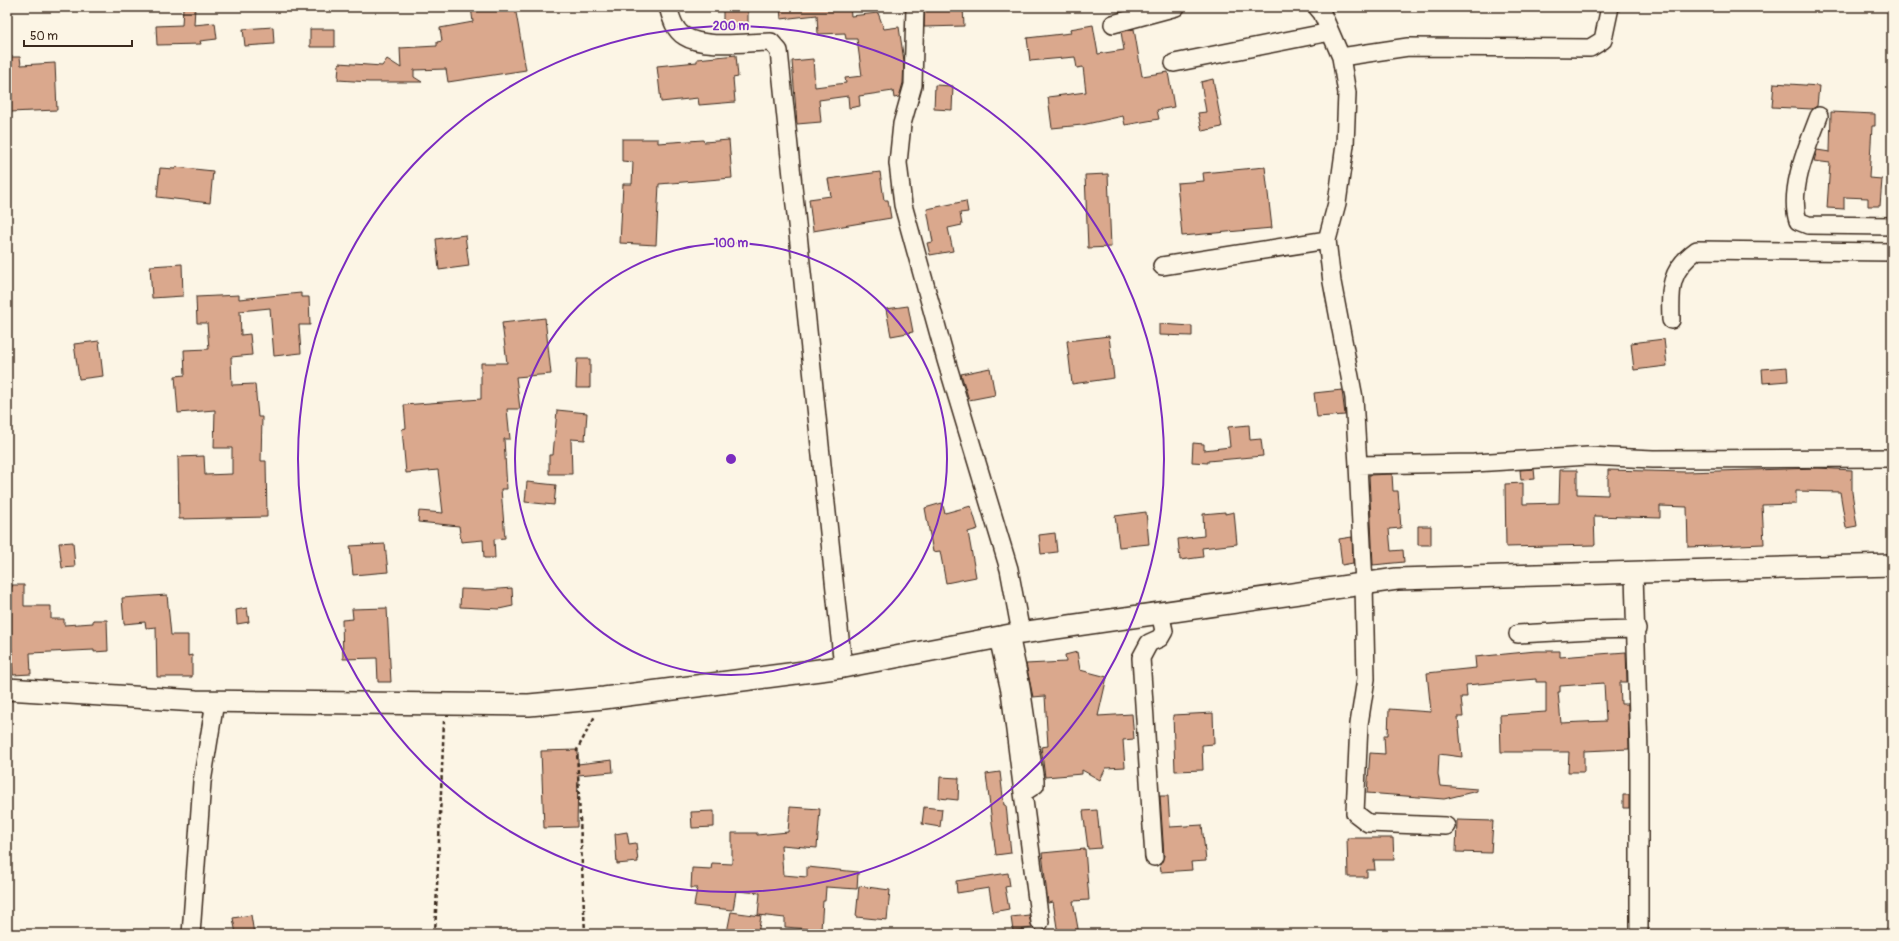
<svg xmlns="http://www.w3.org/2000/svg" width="1899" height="941" font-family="Pangolin,sans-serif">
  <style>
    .building { fill: #daa88d; stroke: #3b2a1e; fill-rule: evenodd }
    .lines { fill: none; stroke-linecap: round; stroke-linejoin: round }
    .minor-casing { stroke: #3b2a1e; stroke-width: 20 }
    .major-casing { stroke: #3b2a1e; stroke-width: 24 }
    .path { stroke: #3b2a1e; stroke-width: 2.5; stroke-dasharray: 4 3; stroke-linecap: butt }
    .minor { stroke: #fcf5e5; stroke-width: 17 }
    .major { stroke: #fcf5e5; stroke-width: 21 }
    .ring { fill: none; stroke: #7b2cbf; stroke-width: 2 }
    .centre { fill: #7b2cbf; stroke: #fcf5e5; stroke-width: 2 }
    .ring-label { font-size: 12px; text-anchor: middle; font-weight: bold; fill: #7b2cbf; stroke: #fcf5e5; stroke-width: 3.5; stroke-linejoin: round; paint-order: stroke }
  </style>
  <rect width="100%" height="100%" fill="#fcf5e5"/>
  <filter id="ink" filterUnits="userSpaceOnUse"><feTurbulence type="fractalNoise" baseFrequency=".025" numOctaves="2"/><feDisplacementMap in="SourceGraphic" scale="8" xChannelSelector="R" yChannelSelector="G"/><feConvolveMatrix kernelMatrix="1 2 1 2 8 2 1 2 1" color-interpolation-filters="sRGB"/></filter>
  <g filter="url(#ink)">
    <path class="building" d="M183,7H195L194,25L215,23L217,39L200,41L201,44L157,45L156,26L182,25Z
      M471,7H515L526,70L448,82L446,69L414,70V77L422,82H369L338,80L339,63L382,66L387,59L401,68L400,48L437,46V42L442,41L440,28L473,22Z
      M723,7H748V28H723Z
      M780,7H850L851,16L878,13L884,29L899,27L904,61L903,83L899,97L894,98L893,91L859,96L860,106L849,108L848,96L819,100L821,122L797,124L792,61L813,59L815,87L846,83L845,78L862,76L857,39H846L845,33L818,34L817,15L781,19Z
      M925,7H963L964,26L924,27Z
      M1093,25L1098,54L1124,50L1121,32L1134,29L1142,76L1168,72L1174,107L1157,110L1159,119L1125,125L1123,116L1082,125L1052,128L1048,97L1086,92L1083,67L1077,68L1075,57L1030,61L1027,38L1071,33L1070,29Z
      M273,27L274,44L245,46L243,29Z
      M310,29H335V47H310Z
      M736,55L738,77L733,78L735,102L699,105L698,98L661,102L657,66L697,62V59Z
      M7,57H20L21,65L55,63L57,110L10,112Z
      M1213,79L1222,127L1202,131L1198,113L1206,112L1201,82Z
      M1774,83L1819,86L1817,106L1812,109L1772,107Z
      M935,85L953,86L952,110L934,109Z
      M1831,112L1875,114V126H1872L1869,178L1882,179L1880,206H1868V198L1844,197V209L1827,208L1830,163L1814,161L1817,150L1830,152Z
      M622,139H658V143L703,140L704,142L729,140L732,178L659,184L656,245L620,243L623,184H632L633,162L622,161Z
      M175,167L213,171L210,203L157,197L160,168L175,169Z
      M1265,167L1272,228L1182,236L1177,183L1204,181L1203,173Z
      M880,172L884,200H888L891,218L813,231L809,199L831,196L828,179Z
      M1108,174L1111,247L1088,248L1085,175Z
      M966,201L968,212L960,213L962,225L948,228L953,251L930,255L927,243L933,242L927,209Z
      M465,235L469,266L439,270L436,239Z
      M182,264L183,296L152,298L150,266Z
      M301,293V297H309L310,325H299L301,353L274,356L270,308L240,311L241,335L250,334L252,355L231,357L232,385L255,384L258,417H262L261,461H266L267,517L179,519L178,457L204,456L205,475L232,474V448H214L215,410L178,413L175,376L185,375L184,350L209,349L207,323H197L196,297L239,295V299Z
      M908,306L913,332L891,336L886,309Z
      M545,318L551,374L516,377L520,409H507L510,439H504L507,489H501L505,538L494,539L495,558H484L483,540L461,542L459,526L418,522L419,511L443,513L438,470L406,473L402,429L406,428L404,405L481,399V363H507L502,323Z
      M1159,324L1192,326V336L1159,335Z
      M1109,336L1114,378L1072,384L1067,341Z
      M1664,339L1667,366L1634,370L1631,343Z
      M99,341L103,376L79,379L74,344Z
      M577,359H590V388H576Z
      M1787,367L1788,381L1763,383L1762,369Z
      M990,368L995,395L969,400L961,374Z
      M1342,390L1345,415L1317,417L1314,393Z
      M557,410L587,413L585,440L571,439L572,474H549V455H553Z
      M1249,425L1250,440L1261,439L1263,456L1208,461V463L1192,462L1193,443L1204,444V450L1230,447L1228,427Z
      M1818,468L1852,470V492L1857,526L1846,528L1840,492L1796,491V504L1762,505L1764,544L1688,547L1687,507L1660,506V518L1594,516L1595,545L1506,547L1505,484L1523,483V504L1559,503L1560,470H1577V494L1608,495V470L1686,472Z
      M1534,469L1535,479L1521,480L1520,470Z
      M1392,474L1393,491H1398L1401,528L1389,529L1391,551L1403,550L1404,562L1373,565L1369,475Z
      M527,482L556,485L554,505L525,502Z
      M942,503L945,513L971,506L978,529L968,532L976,577L946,583L940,551L933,552L925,508Z
      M1146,512L1149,544L1119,547L1115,516Z
      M1225,512V514L1234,512L1237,544L1202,548L1203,557L1180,560L1178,539L1204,536L1203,514Z
      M1418,526H1431V545H1418Z
      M1055,533L1057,552L1041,554L1039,535Z
      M1352,537L1353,563L1342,565L1339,539Z
      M73,542L75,567L62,568L59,543Z
      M385,544L388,572L353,575L350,546Z
      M12,585H24V606H51V619H64V625L93,623V620H107L108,651L94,652V650L30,653L31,674L13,675L10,618H7V588L12,587Z
      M512,588L513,606L499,609L460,607L461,589L486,590Z
      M167,595L171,635H188V656L192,655V677H157L156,627L146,628L145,622L124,624L122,598Z
      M247,608L249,622L237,624L236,610Z
      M387,608L391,682H378L377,658L343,659L342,620L353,619L352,609Z
      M1536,651H1560V657L1626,652L1627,682H1620L1621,704H1628L1629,749L1584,751V772H1568L1569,752H1501L1500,715L1546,712V682H1536V679L1466,685L1467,697H1461L1463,717H1458L1462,757L1439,754L1438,774L1440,786L1477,789V791L1444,799L1367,793L1370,753L1385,754L1384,735H1388L1389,709L1431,712L1427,673L1476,668L1475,657ZM1604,683L1606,721L1561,723L1558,692H1560V686Z
      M1077,652L1080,670L1107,677L1098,716L1132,714L1134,739L1123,740L1125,767L1106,768L1100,780L1082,770V774L1045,777L1041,747L1048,746L1045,696L1033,697L1026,664L1066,662L1065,655Z
      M1213,713L1214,744L1202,745L1203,770L1175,771L1173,715Z
      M578,750V764L612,760L613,772L578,775L577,827L544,828L541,751Z
      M1000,772L1004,805H1006L1011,853L996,855L986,774Z
      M940,777L959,778L958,800L939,798Z
      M1623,795H1629V808H1623Z
      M1160,796H1168L1170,827L1202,825L1206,861L1191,862L1192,870L1161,872L1160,865L1164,856Z
      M790,807L820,809L817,848L781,845L783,875L807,877V867L858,872L857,889L826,887L825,901H823L821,930L785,927V918L758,915L760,893L736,891L733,910L694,906L697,888H691L692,868L711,869L712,863L732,864V833H757V835L788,832Z
      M924,807L942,809L940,827L922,824Z
      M1097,810L1101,848L1088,849L1083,811Z
      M714,811V827L692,828L691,812Z
      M1457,820L1493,821L1491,853L1456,852Z
      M627,832L629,844L636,843L638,862L617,864L615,834Z
      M1347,838H1393L1394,860H1374L1375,870H1367V877H1348Z
      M1085,849L1089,900L1073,901L1079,934H1058L1053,902L1048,903L1042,853Z
      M1008,873L1010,886L1005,887L1009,909L993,912L989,888L957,893L956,881Z
      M859,886L890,890L887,920L856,917Z
      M731,912L761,916L758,934L727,932Z
      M251,915L254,934H236L233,918Z
      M1029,915L1032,928L1013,931L1011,917Z"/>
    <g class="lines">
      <g class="minor-casing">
        <path id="minor" d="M668,7C671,17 674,30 684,36C704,49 748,42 771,42L779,51L843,667
          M915,7L913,85L902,124L898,163L903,205L946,360L1009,569L1021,633
          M1317,7L1322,13L1341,57L1347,93L1345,145L1337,203L1327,240L1332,282L1354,398L1358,465
          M1113,24L1176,7
          M1341,57L1408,47L1590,48L1603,40L1610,7
          M1174,63L1330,32
          M1819,116C1808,145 1788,190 1798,221L1808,225L1892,226
          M1162,266L1327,240
          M1671,320C1670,289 1669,270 1697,250L1892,252
          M1634,573L1639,754V934
          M1518,634L1592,630L1637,629
          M998,637L1010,691L1023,793L1035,785V781L1021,687L1010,635
          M1023,793L1040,922
          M1446,826L1368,823L1355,813L1359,724L1366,679L1364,584L1358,465L1474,463L1588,456L1653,459L1892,458
          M1154,857L1141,658L1149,643L1160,638L1164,631L1160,613
          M191,934L202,782L215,702"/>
      </g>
      <g class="major-casing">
        <path id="major" d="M7,689L196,701L529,705L604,698L843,667L1021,633L1397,579L1892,565"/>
      </g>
      <path class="path" d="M435,934L444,721
        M585,934L577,750L595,716"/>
      <use href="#minor" class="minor"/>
      <use href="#major" class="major"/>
    </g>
  </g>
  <g class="ring">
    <circle cx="731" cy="459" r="216"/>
    <circle cx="731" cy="459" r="433"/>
  </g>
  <circle cx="731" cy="459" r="6" class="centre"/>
  <g class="ring-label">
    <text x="731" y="30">200 m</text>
    <text x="731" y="247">100 m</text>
  </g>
  <rect width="1899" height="941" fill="none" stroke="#fcf5e5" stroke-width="24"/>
  <rect x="12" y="12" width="1875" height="917" fill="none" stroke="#3b2a1e" stroke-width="1.5" filter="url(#ink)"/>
  <path d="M24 40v6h108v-6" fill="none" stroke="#3b2a1e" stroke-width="2"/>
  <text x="30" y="40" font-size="12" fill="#3b2a1e" stroke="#fcf5e5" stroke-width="3" paint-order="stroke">50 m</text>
</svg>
